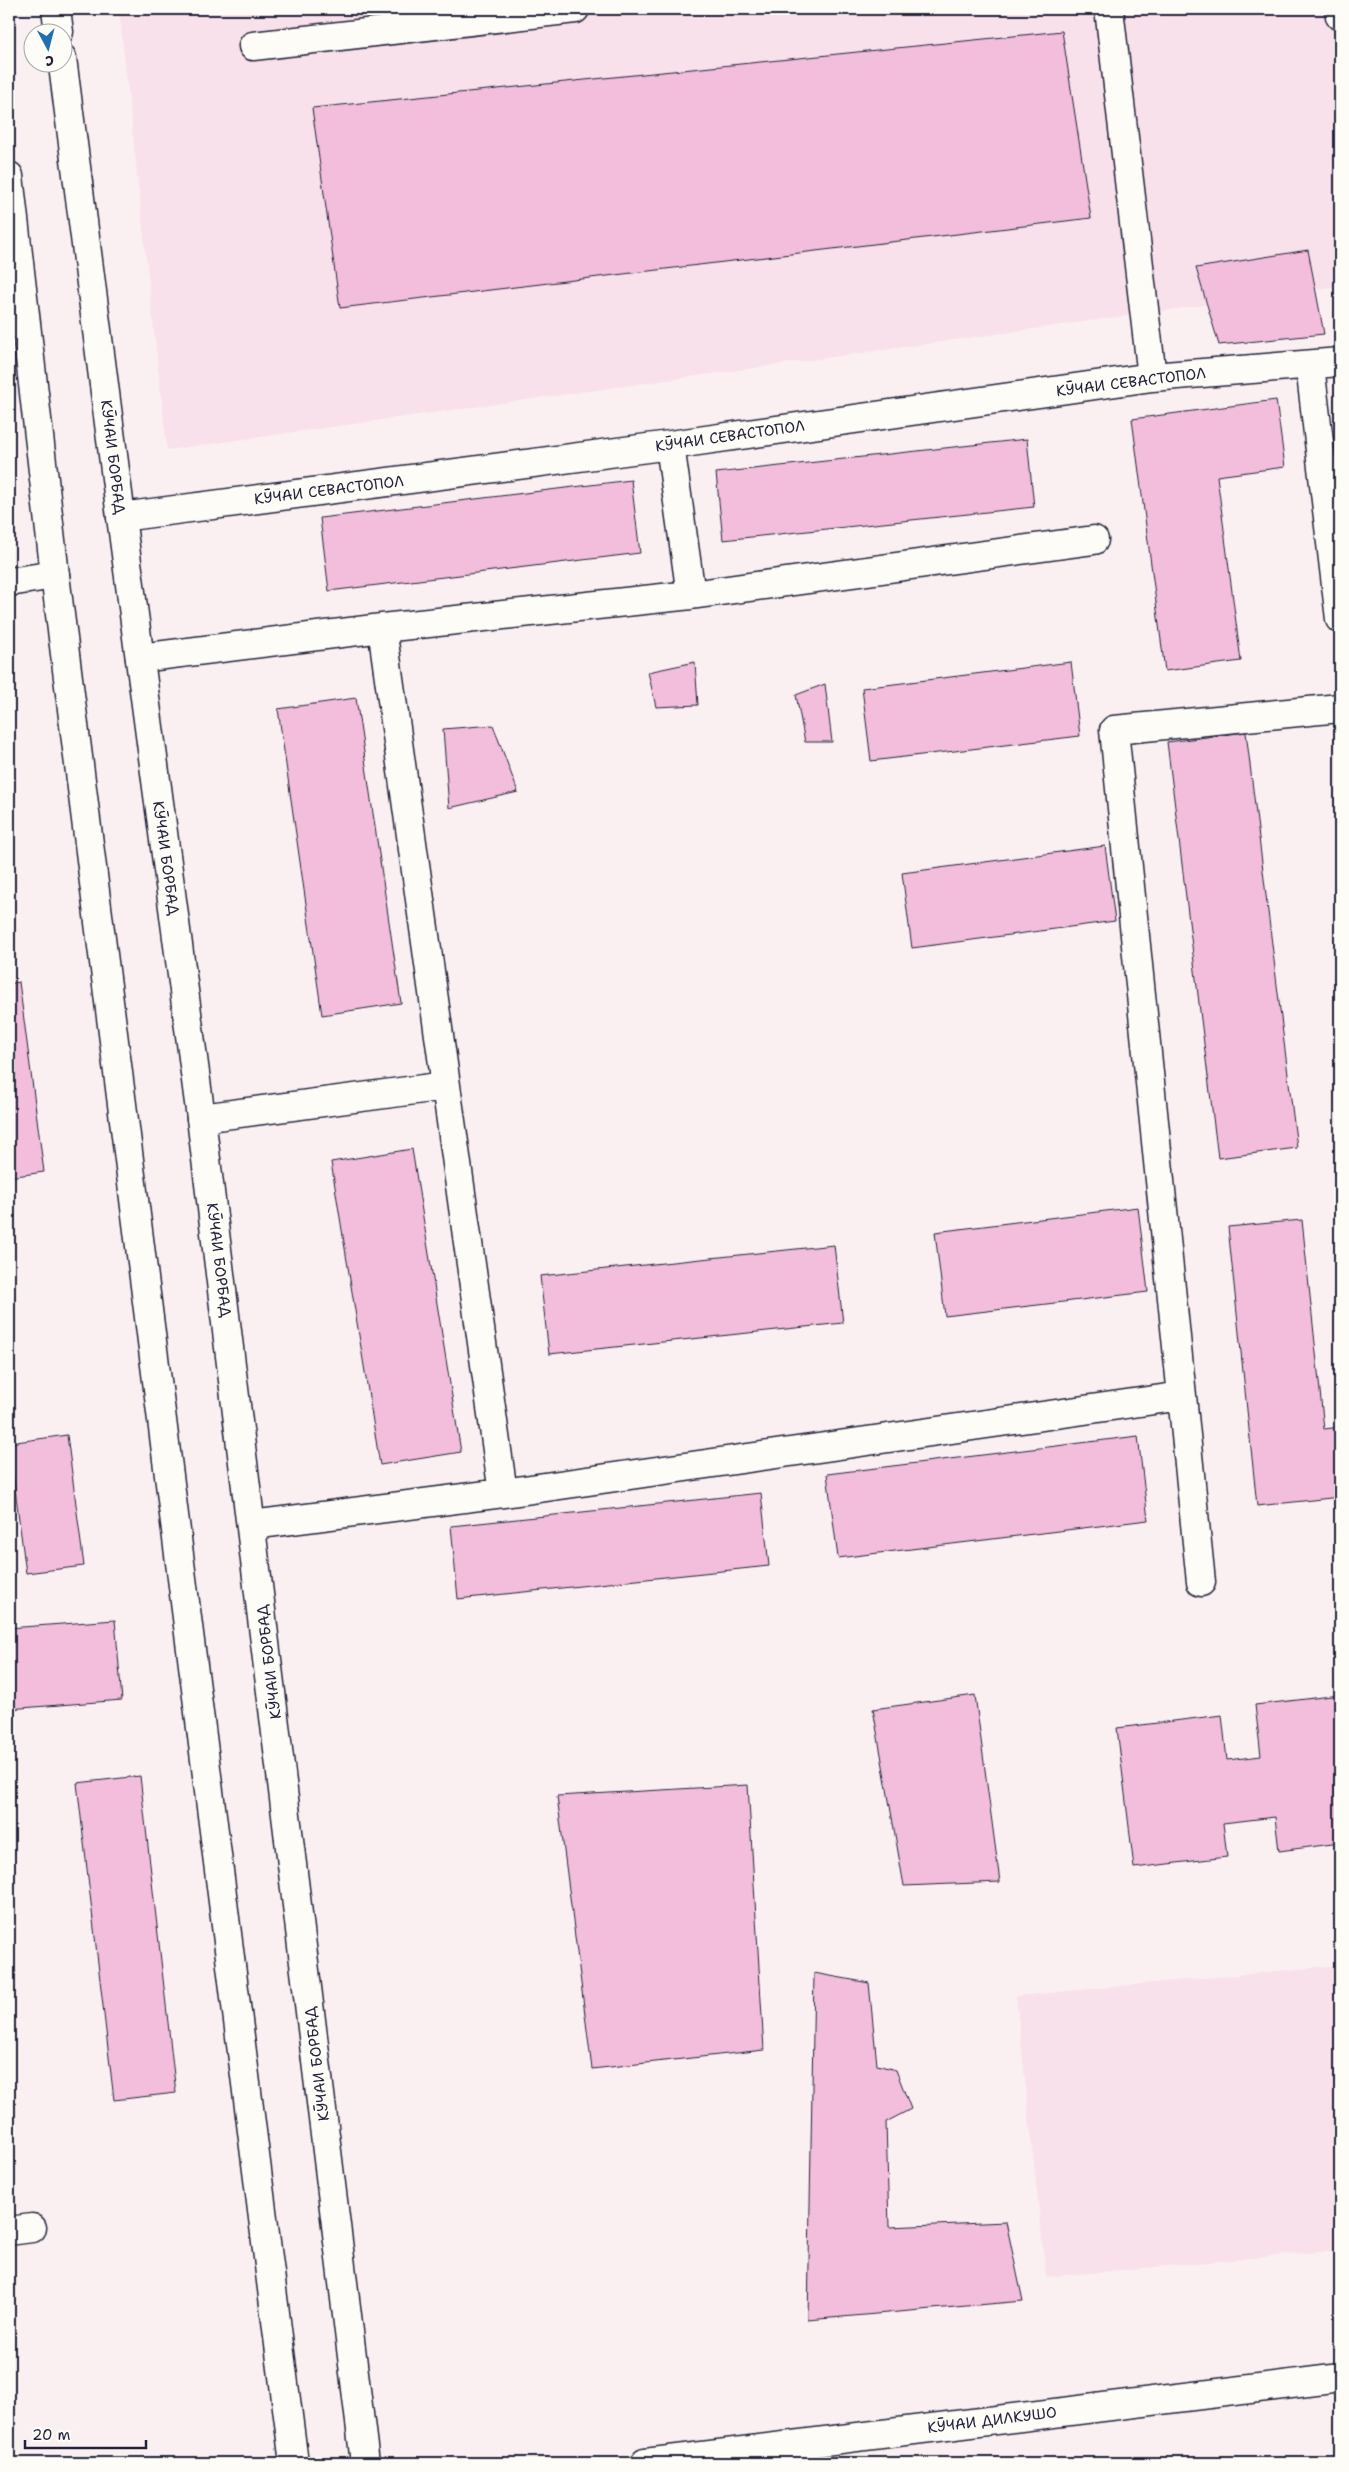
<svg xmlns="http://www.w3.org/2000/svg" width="1349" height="2472" font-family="'Shantell Sans',sans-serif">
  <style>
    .built { fill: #f8e1ea }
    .building { fill: #f2bedb; stroke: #22223b }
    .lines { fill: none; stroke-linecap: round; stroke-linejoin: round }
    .minor-casing { stroke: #22223b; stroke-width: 31 }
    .major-casing { stroke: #22223b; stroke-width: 31 }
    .minor { stroke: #fdfcf7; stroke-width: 28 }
    .major { stroke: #fdfcf7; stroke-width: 28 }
    .labels { text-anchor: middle; stroke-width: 4.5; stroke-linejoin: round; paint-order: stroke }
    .street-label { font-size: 15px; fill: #22223b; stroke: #fdfcf7 }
  </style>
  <rect width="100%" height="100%" fill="#fbf0f1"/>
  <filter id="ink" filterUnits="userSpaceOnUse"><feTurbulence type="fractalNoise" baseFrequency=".02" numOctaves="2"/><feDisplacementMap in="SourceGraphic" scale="10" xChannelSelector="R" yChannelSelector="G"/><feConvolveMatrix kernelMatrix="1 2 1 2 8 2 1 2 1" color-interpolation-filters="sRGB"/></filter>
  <g filter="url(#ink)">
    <path class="built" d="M119,9H1340V286L167,450Z
      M1340,1965V2250L1046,2277L1016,1996Z"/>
    <path class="building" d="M1062,31L1091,218L340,308L312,108Z
      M1308,250L1324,334L1219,345L1196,268Z
      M1276,400L1285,467L1217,476L1241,661L1165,671L1132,419Z
      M1027,439L1034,507L723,540L716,473Z
      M631,480L640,553L329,591L320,518Z
      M695,662L698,705L656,707L648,672Z
      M1071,662L1080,736L871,761L862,688Z
      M825,684L832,742H805L796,695Z
      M356,698L401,1003L322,1015L278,709Z
      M493,725L518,792L449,808L443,729Z
      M1246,732L1297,1148L1218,1158L1167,742Z
      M1105,846L1115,921L912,948L902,873Z
      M19,982L44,1172L9,1177V984Z
      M412,1149L461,1452L380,1465L331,1162Z
      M1138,1207L1148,1292L945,1316L935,1232Z
      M1302,1220L1324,1429L1340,1427V1497L1257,1506L1228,1227Z
      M834,1245L843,1323L549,1354L540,1276Z
      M67,1435L84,1566L26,1573L9,1443Z
      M1138,1436L1148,1520L838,1558L827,1474Z
      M761,1493L769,1566L458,1599L451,1526Z
      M115,1620L122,1700L9,1709V1628Z
      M975,1695L1000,1882L904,1886L873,1709Z
      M1340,1695V1843L1279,1851L1275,1817L1223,1823L1227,1857L1134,1868L1117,1728L1222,1715L1227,1760L1261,1756L1255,1705Z
      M140,1776L176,2093L114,2100L77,1783Z
      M748,1785L764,2050L592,2069L557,1796Z
      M814,1973L869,1983L877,2065L896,2070L911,2109L886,2122L889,2227L1006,2222L1023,2301L808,2320Z"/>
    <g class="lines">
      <g class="minor-casing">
        <path id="minor" d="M1109,9L1152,377
          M1339,9L1340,16
          M253,46L575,9
          M1310,366L1340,619
          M670,445L691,595
          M121,517L670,445L1152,377L1340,362
          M9,582L55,575
          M140,658L382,628
          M201,1118L446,1086
          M503,1493L382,628L691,595L1094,540
          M252,1525L503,1493L1182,1396
          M1201,1582L1114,730L1340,708
          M9,2231L32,2228"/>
      </g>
      <g class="major-casing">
        <path id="major" d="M56,9L59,32
          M62,58L121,517L201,1118L365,2463
          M9,176L55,575L294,2463
          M645,2463L1340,2378"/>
      </g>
      <use href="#minor" class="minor"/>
      <use href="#major" class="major"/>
    </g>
  </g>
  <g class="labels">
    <g class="street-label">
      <text transform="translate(1131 382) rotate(-7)" y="5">КӮЧАИ СЕВАСТОПОЛ</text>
      <text transform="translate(730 436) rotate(-8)" y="5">КӮЧАИ СЕВАСТОПОЛ</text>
      <text transform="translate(113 457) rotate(83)" y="5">КӮЧАИ БОРБАД</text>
      <text transform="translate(329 490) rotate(-7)" y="5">КӮЧАИ СЕВАСТОПОЛ</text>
      <text transform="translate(166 858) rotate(82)" y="5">КӮЧАИ БОРБАД</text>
      <text transform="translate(219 1260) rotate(83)" y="5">КӮЧАИ БОРБАД</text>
      <text transform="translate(269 1662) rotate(-97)" y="5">КӮЧАИ БОРБАД</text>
      <text transform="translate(317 2064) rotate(-97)" y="5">КӮЧАИ БОРБАД</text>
      <text transform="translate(992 2420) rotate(-7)" y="5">КӮЧАИ ДИЛКУШО</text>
    </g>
  </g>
  <rect width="1349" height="2472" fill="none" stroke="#fdfcf7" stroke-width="30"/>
  <rect x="15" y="15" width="1319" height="2442" fill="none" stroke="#22223b" stroke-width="2" filter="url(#ink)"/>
  <g transform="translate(48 48) rotate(173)"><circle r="24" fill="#fdfcf7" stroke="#a5a5ac"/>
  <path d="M0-4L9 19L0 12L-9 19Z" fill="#1f6fb2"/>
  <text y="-8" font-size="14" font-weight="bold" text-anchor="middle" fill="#22223b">С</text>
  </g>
  <path d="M25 2440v8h121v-8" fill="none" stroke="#22223b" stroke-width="2.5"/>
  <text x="32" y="2440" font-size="15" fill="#22223b" stroke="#fdfcf7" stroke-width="4" paint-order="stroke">20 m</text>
</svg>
